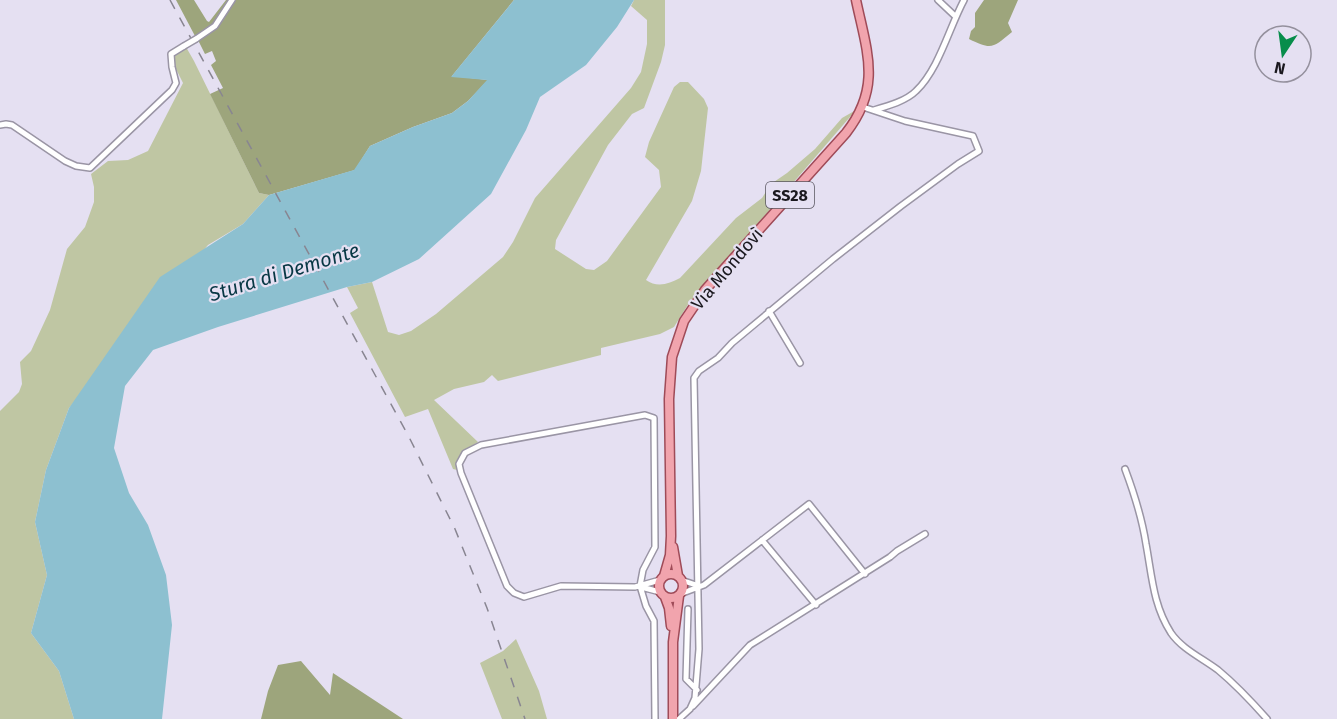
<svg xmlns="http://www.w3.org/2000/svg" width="1337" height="719" font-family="'Fira Sans',sans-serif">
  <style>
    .green { fill: #bfc6a3 }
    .forest { fill: #9da57c }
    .water { fill: #8dc0d0 }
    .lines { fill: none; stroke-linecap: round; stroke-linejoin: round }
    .street-casing { stroke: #9a95a5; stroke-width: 8 }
    .primary-casing { stroke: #9f4b58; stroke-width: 11 }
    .street { stroke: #fff; stroke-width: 5 }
    .primary { stroke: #f1a4ad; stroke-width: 8 }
    .rail { stroke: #888591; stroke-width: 1.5; stroke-dasharray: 10 10; stroke-linecap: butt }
    .street-bridge-casing { stroke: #9a95a5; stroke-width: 8; stroke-linecap: butt }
    .street-bridge { stroke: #fff; stroke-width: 5 }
    .labels { text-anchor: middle; stroke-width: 4.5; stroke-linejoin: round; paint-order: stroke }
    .shield { fill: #e5e0f2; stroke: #57545e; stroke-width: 1.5 }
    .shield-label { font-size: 16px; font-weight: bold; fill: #1a181e }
    .street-label { font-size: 18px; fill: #1a181e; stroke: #e5e0f2 }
    .water-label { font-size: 20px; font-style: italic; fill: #073744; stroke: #e5e0f2 }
  </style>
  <rect width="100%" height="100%" fill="#e5e0f2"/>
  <path class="green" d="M634,0H665V45L661,62L644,108L632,114L608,145L556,240L555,249L586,269L594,270L607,261L661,187L659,170L645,157L649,142L674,87L680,82H688L704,99L708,108L701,171L692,201L646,280C657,288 669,284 680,278L736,218L762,198L771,184L787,173L815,149L842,118L856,110L689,303L674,327L660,334L601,348V355L498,381L492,375L484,382L454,389L434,400L478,442L462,453L457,470L453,469L428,409L405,417L350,313L358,308L347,287L372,282L388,332L399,335L411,331L436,314L503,257L513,242L535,198L631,88L641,72L647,44V20L631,6Z
    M186,47L194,61L259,193L269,195L243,224L208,245L69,408L46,470L35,522L47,575L31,633L59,671L74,719H0V411L19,392L22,384L20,362L31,351L50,310L67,249L85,227L94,202V187L91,174L108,161L128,160L148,151L183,83L175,67L173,57L177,52Z
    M516,639L539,691L547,719H502L480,663L503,651Z"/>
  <path class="forest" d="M176,0H194L207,21L209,22L226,0H230L212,26L195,36Z
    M235,0H514L452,76L488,80L468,101L452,113L413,127L370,146L355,170L269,195L259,193L210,94L223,88L211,65L216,61L212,51L205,54L198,40L217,28Z
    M984,0H1018L1008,23L1012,32C993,47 993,51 969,39L971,31L975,27V13Z
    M301,661L330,695L333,673L403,719H261L268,691L278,665Z"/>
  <path class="water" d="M514,0H634L617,27L586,65L540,97L526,130L491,194L419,259L372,282L347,287L218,327L153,350L125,386L114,448L129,493L148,525L166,575L172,625L162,719H74L59,671L31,633L47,575L35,522L46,470L69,408L110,349L160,277L243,224L269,195L354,170L370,146L413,127L452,113L468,101L487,80L451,77Z"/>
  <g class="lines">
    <g class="street-casing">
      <path id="street" d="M938,0L955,16
        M196,39L215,26L232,0
        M874,110C888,106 906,101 916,91C939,69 949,28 964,0
        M0,125L6,124L12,125L65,161L76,166L90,168L172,90L176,83L172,67L171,54L184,46
        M769,311L800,363
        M1125,469C1134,493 1142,518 1146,544C1152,576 1153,605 1171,633C1182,649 1202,658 1218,670C1236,685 1252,702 1267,719
        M762,540L816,605
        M681,580L699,586
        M641,587L660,592
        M680,594L704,585L809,504L865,574
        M688,609L686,679L697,690
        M693,706L750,645L890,557L897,551L925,534
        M655,719L654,621L646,606L640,586L643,570L655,547L654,418L645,415L481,445L465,453L459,464L461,473L507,586L514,593L524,597L561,586L635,587L660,580
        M679,719L690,709L695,698L699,649L694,378L699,371L718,358L732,343L833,259L901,206L958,164L979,151L973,136L905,121L863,107"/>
    </g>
    <g class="primary-casing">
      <path id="primary" d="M673,547L678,576
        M659 586a12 12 0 1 1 24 0a12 12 0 1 1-24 0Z
        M664,576L670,555L671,536L669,399L672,357L684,321L705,290L846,133C882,87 867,52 856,0
        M665,597L669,608L671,626
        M673,719V642L679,596"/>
    </g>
    <use href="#street" class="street"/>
    <use href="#primary" class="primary"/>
    <path class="rail" d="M170,0L409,437L455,529L487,608L525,719"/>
    <g class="street-bridge-casing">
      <path id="street-bridge" d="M184,46L196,39"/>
    </g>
    <use href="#street-bridge" class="street-bridge"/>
  </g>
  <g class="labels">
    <rect class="shield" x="766" y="182" width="48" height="26" rx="4.5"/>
    <g class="shield-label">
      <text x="790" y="201">SS28</text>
    </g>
    <g class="street-label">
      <text transform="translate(727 269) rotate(-50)" y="6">Via Mondovì</text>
    </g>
    <g class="water-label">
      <text transform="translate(284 272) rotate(-17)" y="7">Stura di Demonte</text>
    </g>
  </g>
  <g transform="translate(1283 54) rotate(193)"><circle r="28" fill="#e5e0f2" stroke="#94909d" stroke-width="1.5"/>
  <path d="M0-4.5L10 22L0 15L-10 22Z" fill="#078d4b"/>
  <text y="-9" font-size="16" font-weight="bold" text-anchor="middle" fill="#1a181e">N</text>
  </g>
</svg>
